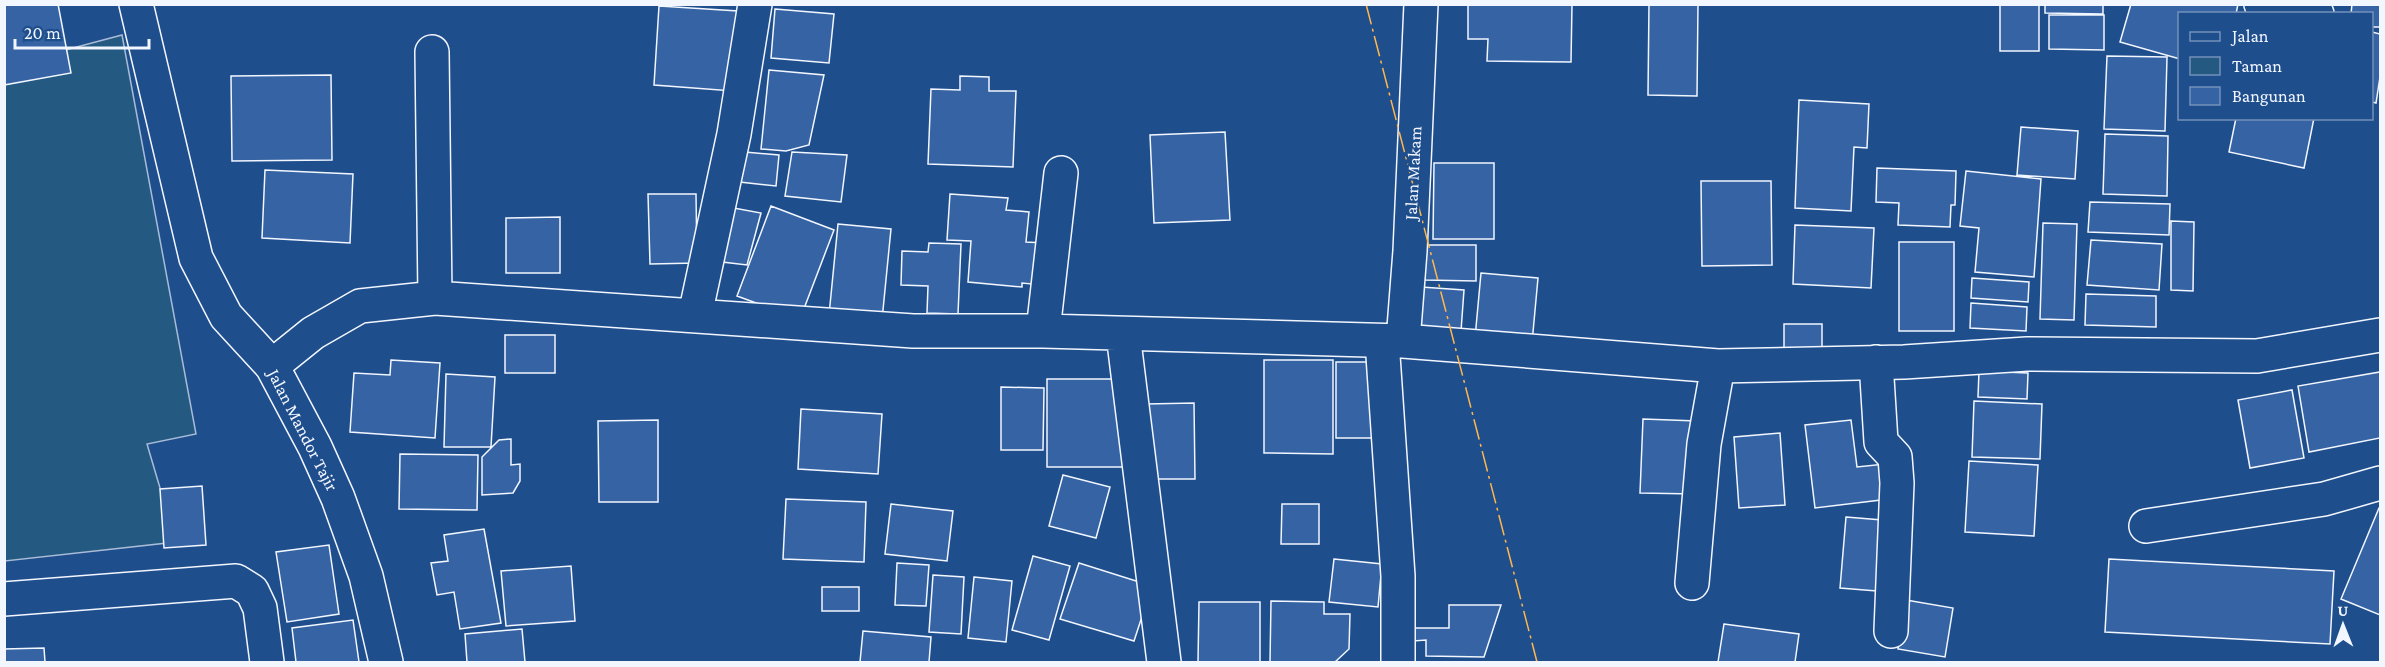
<svg xmlns="http://www.w3.org/2000/svg" width="2385" height="667" font-family="'Crimson Pro',serif">
  <style>
    .green { fill: #245a82; stroke: #a8bbd7; stroke-width: 1.5 }
    .building { fill: #3563a3; stroke: #f2f6ff; stroke-width: 1.5 }
    .lines { fill: none; stroke-linecap: round; stroke-linejoin: round }
    .street-casing { stroke: #f2f6ff; stroke-width: 36 }
    .secondary-casing { stroke: #f2f6ff; stroke-width: 36 }
    .street { stroke: #1f4e8c; stroke-width: 33 }
    .secondary { stroke: #1f4e8c; stroke-width: 33 }
    .power { stroke: #ffb74d; stroke-width: 1.5; stroke-dasharray: 21 4.5 3 4.5; stroke-linecap: butt }
    .labels { text-anchor: middle; stroke-width: 4.5; stroke-linejoin: round; paint-order: stroke }
    .street-label { font-size: 18px; fill: #f2f6ff; stroke: #1f4e8c }
  </style>
  <rect width="100%" height="100%" fill="#1f4e8c"/>
  <path class="green" d="M122,35L196,434L147,444L176,542L5,561V66Z"/>
  <path class="building" d="M4,4H58L71,73L4,85Z
    M1468,4H1572L1571,62L1487,61L1488,39H1468Z
    M1649,4H1698L1697,96L1648,95Z
    M2000,4H2039V51H2000Z
    M2045,4H2103V14L2045,13Z
    M2131,4H2238L2236,14H2180V59L2120,42Z
    M2352,4H2380V27H2372V14H2351Z
    M659,6L738,11L733,91L654,85Z
    M775,9L834,14L829,63L771,58Z
    M2049,15H2104V50L2049,49Z
    M2372,32L2380,34V77L2376,103L2372,102Z
    M2107,56L2167,57L2165,131L2104,129Z
    M769,70L824,75L809,145L786,151L761,149Z
    M331,75L332,160L232,161L231,76Z
    M960,76L989,77V91H1016L1013,167L928,164L931,89L960,90Z
    M1799,100L1869,104L1867,148L1854,147L1851,211L1795,208Z
    M2236,118H2314L2304,168L2229,152Z
    M2021,127L2078,131L2075,179L2017,175Z
    M1225,132L1230,220L1154,223L1150,135Z
    M2105,134L2168,136L2167,196L2103,194Z
    M734,151L779,155L776,186L731,181Z
    M792,152L847,155L841,202L785,196Z
    M1434,163H1494V239H1433Z
    M1877,168L1956,171L1955,205H1951L1950,227L1898,225L1899,203L1876,202Z
    M265,170L353,174L350,243L262,238Z
    M1966,171L2041,179L2034,277L1975,272L1979,228L1960,226Z
    M1701,181H1771L1772,265L1702,266Z
    M648,194H696L697,263L650,264Z
    M950,194L1008,198L1006,210L1029,212L1026,242L1045,243L1042,285L1022,283V287L968,282L971,241L947,240Z
    M2090,202L2170,204L2169,235L2088,232Z
    M723,206L761,213L747,265L714,261Z
    M771,206L834,230L800,319L737,296Z
    M560,217V273H506V218Z
    M2171,221L2194,222L2193,291L2171,290Z
    M2043,223L2077,224L2074,320L2040,319Z
    M838,224L891,229L882,320L829,315Z
    M1795,225L1874,228L1871,288L1793,284Z
    M2091,240L2162,244L2159,290L2087,285Z
    M1899,242H1954V331H1899Z
    M929,243L961,244L958,314L927,313L928,286L901,285L902,251L928,252Z
    M1426,245H1476V281L1425,280Z
    M1481,273L1538,278L1532,343L1475,338Z
    M1972,278L2029,282L2028,302L1971,298Z
    M1421,287L1464,290L1461,331L1417,328Z
    M2086,294L2156,296V327L2085,325Z
    M1971,303L2027,307L2026,331L1970,328Z
    M1784,324H1822V350H1784Z
    M505,335H555V373H505Z
    M391,360L440,363L435,438L350,432L354,373L390,375Z
    M1264,360H1333V454L1264,453Z
    M1336,362H1378V438H1336Z
    M1979,371L2028,373L2027,399L1978,397Z
    M2380,372V438L2309,452L2298,386Z
    M446,374L495,377L491,447H444Z
    M1047,379H1123V467H1047Z
    M1001,387L1044,388L1043,450H1001Z
    M2292,390L2304,458L2250,468L2238,400Z
    M1974,401L2042,404L2040,459L1972,457Z
    M1194,403L1195,479H1147L1146,404Z
    M801,409L882,414L878,474L798,469Z
    M1643,419L1697,421L1695,494L1640,493Z
    M658,420V502H599L598,421Z
    M1851,420L1857,467L1885,464L1889,499L1815,508L1805,425Z
    M1780,433L1785,505L1739,508L1734,437Z
    M511,439V465L520,464V481L513,493L482,495V457L499,440Z
    M400,454L478,455L477,510L399,509Z
    M1969,461L2038,465L2034,536L1965,532Z
    M1063,475L1110,487L1096,538L1049,526Z
    M202,486L206,545L164,548L160,489Z
    M786,499L866,502L864,562L783,559Z
    M891,504L953,511L947,561L885,554Z
    M1282,504H1319V544H1281Z
    M2379,508H2380V615L2341,599Z
    M1846,517L1894,521L1889,592L1840,588Z
    M484,529L501,623L460,629L454,592L437,595L431,563L448,561L444,535Z
    M329,545L339,614L287,622L276,552Z
    M1033,556L1070,566L1049,640L1012,630Z
    M1334,559L1382,564L1378,607L1329,602Z
    M2109,559L2334,571L2330,644L2105,632Z
    M897,563L929,565L926,606L895,605Z
    M1079,563L1152,586L1134,641L1060,619Z
    M571,566L575,621L506,626L501,571Z
    M933,575L964,577L961,634L929,632Z
    M974,577L1012,581L1006,642L968,638Z
    M822,587H859V611H822Z
    M1906,600L1953,608L1945,657L1898,649Z
    M1271,601L1324,602V614H1350L1349,649L1335,662H1270Z
    M1199,602H1260V662H1198Z
    M1449,605H1501L1484,657L1426,656V640L1413,641V628H1449Z
    M353,620L359,662H296L292,628Z
    M1724,624L1799,634L1795,662H1718Z
    M522,629L525,662H467L465,634Z
    M863,631L931,637L929,662H860Z
    M44,648L45,662H4V649Z"/>
  <g class="lines">
    <g class="street-casing">
      <path id="street" d="M2261,4L2317,14
        M432,52L435,298
        M695,315L734,134L755,4
        M1043,331L1061,173
        M1123,334L1164,662
        M1382,341L1398,576V662
        M1403,341L1410,251L1421,4
        M1876,362L1881,442L1895,457L1897,483L1891,631
        M272,366L313,333L360,306L435,298L913,331H1043L1403,341L1718,366L1904,362L2027,354L2257,356L2380,335
        M2146,526L2324,499L2380,483
        M1692,583L1704,444L1718,366
        M4,599L236,581L252,591L260,608L267,662"/>
    </g>
    <g class="secondary-casing">
      <path id="secondary" d="M136,4L196,258L226,316L272,366L315,447L338,498L366,576L386,662"/>
    </g>
    <use href="#street" class="street"/>
    <use href="#secondary" class="secondary"/>
    <path class="power" d="M1366,4L1537,662"/>
  </g>
  <g class="labels">
    <g class="street-label">
      <text transform="translate(1413 173) rotate(-87)" y="6">Jalan Makam</text>
      <text transform="translate(303 430) rotate(63)" y="6">Jalan Mandor Tajir</text>
    </g>
  </g>
  <rect width="2385" height="667" fill="none" stroke="#f2f6ff" stroke-width="12"/>
  <rect x="2178" y="12" width="195" height="108" fill="#1f4e8c" stroke="#7391ba" stroke-width="1.5"/>
  <rect x="2190" y="32" width="30" height="9" fill="#1f4e8c" stroke="#7391ba" stroke-width="1.5"/>
  <text x="2232" y="42" font-size="18" fill="#f2f6ff">Jalan</text>
  <rect x="2190" y="57" width="30" height="18" fill="#245a82" stroke="#7391ba" stroke-width="1.5"/>
  <text x="2232" y="72" font-size="18" fill="#f2f6ff">Taman</text>
  <rect x="2190" y="87" width="30" height="18" fill="#3563a3" stroke="#7391ba" stroke-width="1.5"/>
  <text x="2232" y="102" font-size="18" fill="#f2f6ff">Bangunan</text>
  <g transform="translate(2343 625) rotate(359)" stroke="#1f4e8c" stroke-width="4.5" paint-order="stroke">
  <path d="M0-4.5L10 22L0 15L-10 22Z" fill="#f2f6ff"/>
  <text y="-9" font-size="16" font-weight="bold" text-anchor="middle" fill="#f2f6ff">U</text>
  </g>
  <path d="M15 39v9h134v-9" fill="none" stroke="#f2f6ff" stroke-width="3"/>
  <text x="24" y="39" font-size="18" fill="#f2f6ff" stroke="#1f4e8c" stroke-width="4.5" paint-order="stroke">20 m</text>
</svg>
